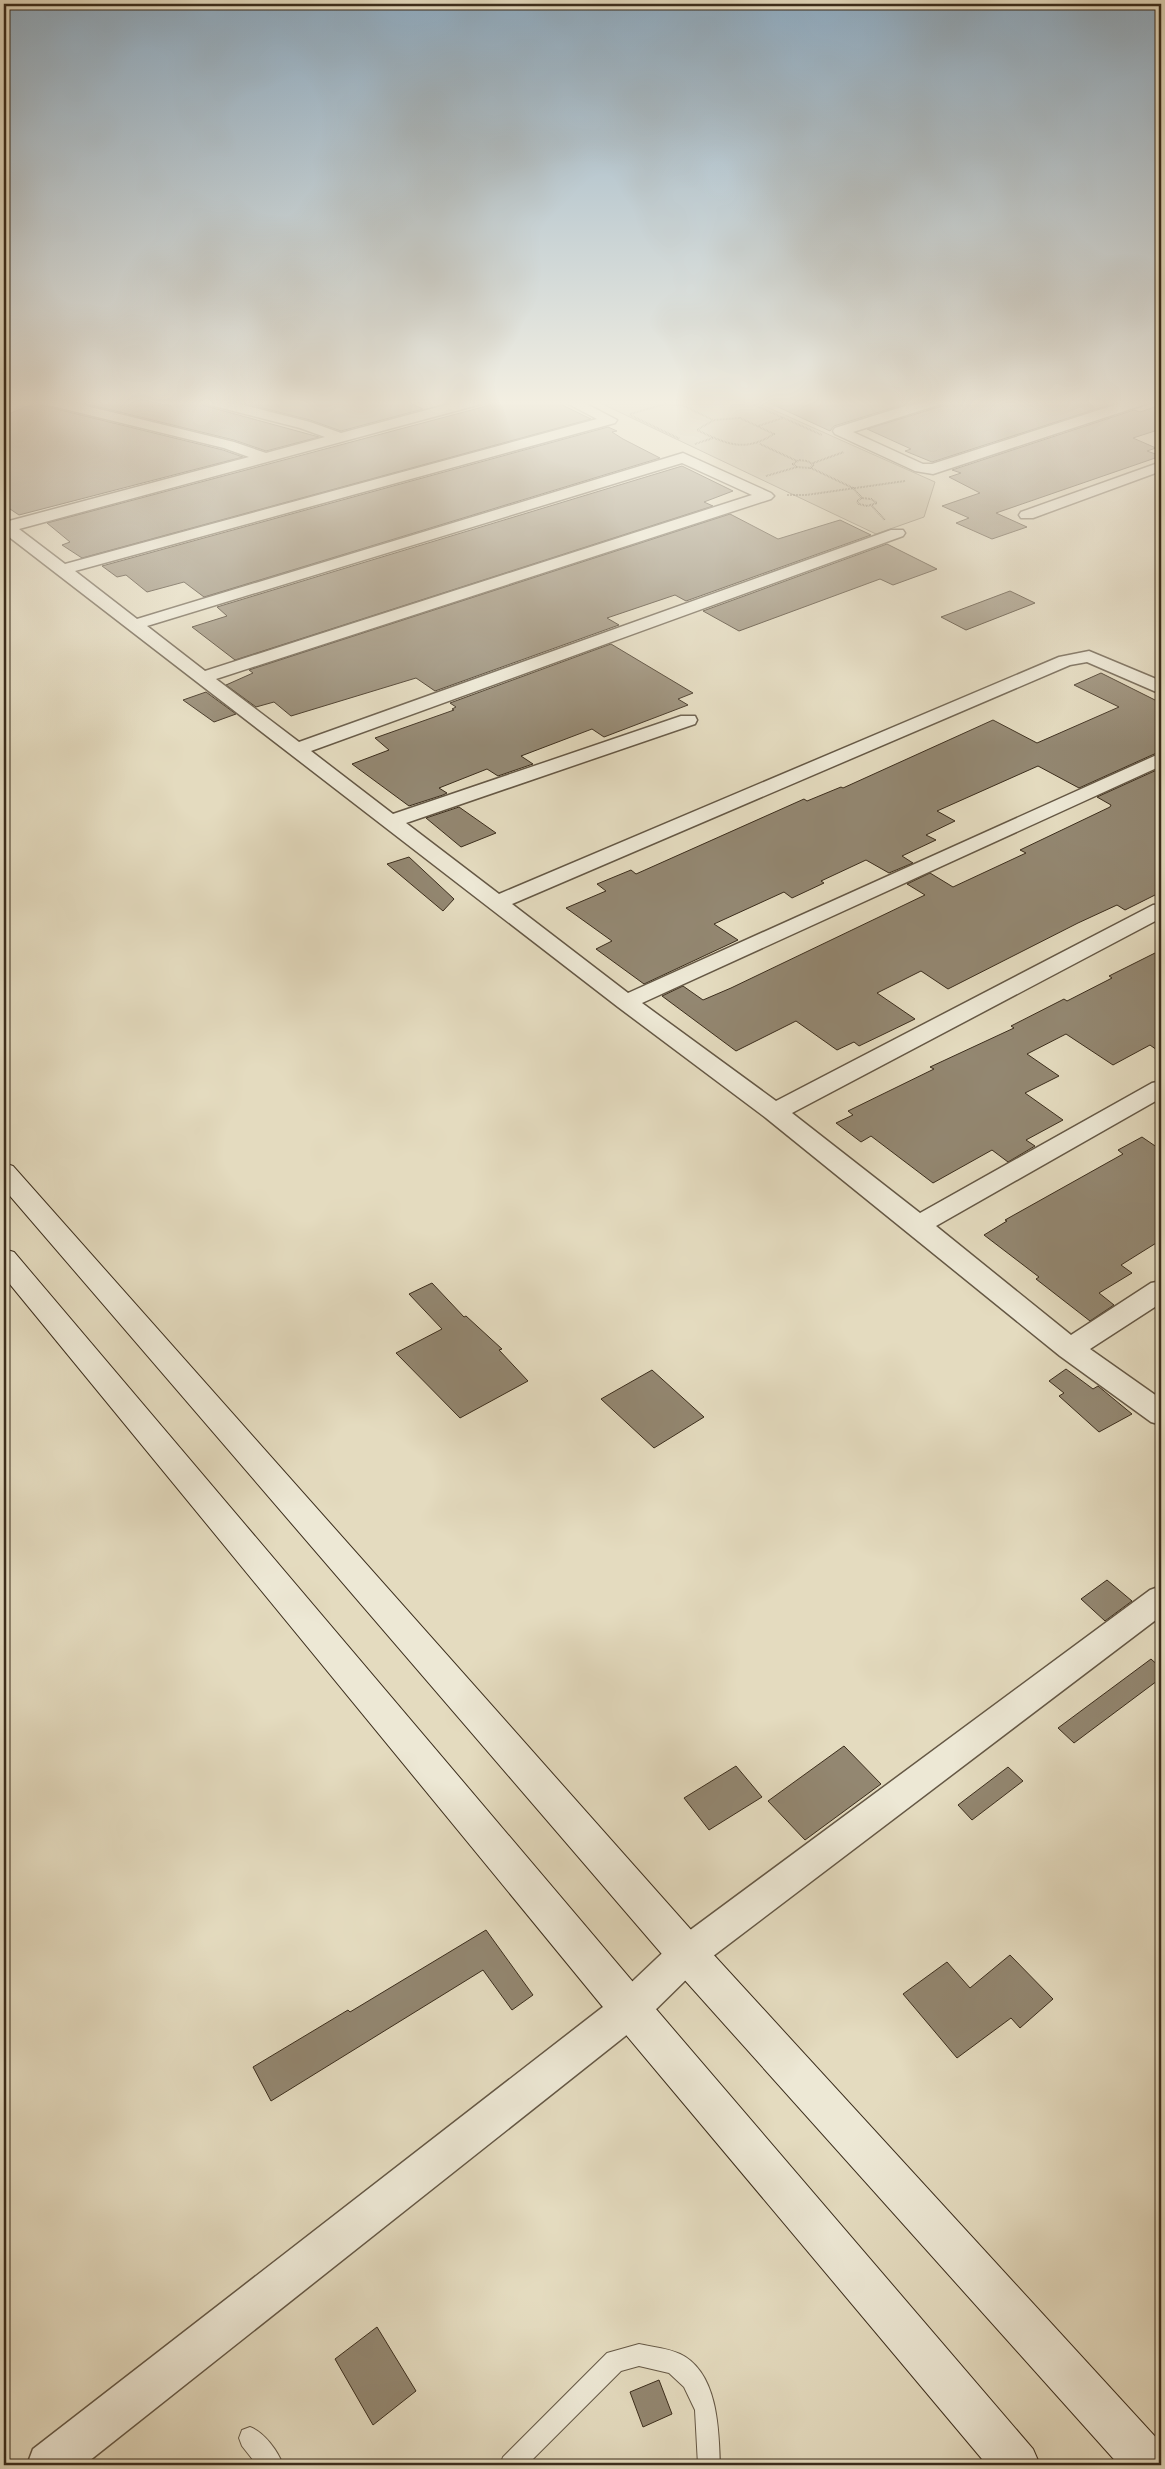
<svg xmlns="http://www.w3.org/2000/svg" width="1165" height="2469" font-family="'EB Garamond',serif">
  <style>
    .green { fill: #c7bda3; stroke: #817560 }
    .building { fill: #938771; stroke: #3b2d1c }
    .lines { fill: none; stroke-linecap: round; stroke-linejoin: round }
    .lane-casing { stroke: #655845; stroke-width: 2 }
    .street-casing { stroke: #655845; stroke-width: 3 }
    .secondary-casing { stroke: #3b2d1c; stroke-width: 2 }
    .path { stroke: #3b2d1c; stroke-width: 2; stroke-dasharray: 0.5 1; stroke-linecap: butt }
    .lane { fill: #ede8d5; fill-rule: evenodd }
    .street { fill: #ede8d5; fill-rule: evenodd }
    .secondary { fill: #ede8d5; fill-rule: evenodd }
  </style>
  <rect width="100%" height="100%" fill="#e4dbbf"/>
  <filter id="stains"><feTurbulence type="fractalNoise" baseFrequency=".004" numOctaves="4"/><feColorMatrix values="0 0 0 0 .2 0 0 0 0 .09 0 0 0 0 .02 0 0 0 .5 -.17"/></filter>
  <radialGradient id="worn" r=".72"><stop offset=".6" stop-color="#630" stop-opacity="0"/><stop offset="1" stop-color="#630" stop-opacity=".3"/></radialGradient>
  <path class="green" d="M594,400H751L935,482L924,517L876,534Z"/>
  <path class="building" d="M70,400H198L202,405L319,437L266,451L234,440Z
    M231,400H404L423,409L341,431L310,420Z
    M509,400H552L591,419L82,558L62,545L70,542L47,523Z
    M763,400H918L834,426L830,431Z
    M948,400H1030L1039,404L1072,400L1085,405L1108,400L1115,403L932,462L905,451L911,449L867,429L945,405Z
    M37,402L40,405L223,450L243,457L19,515L4,505V416Z
    M1161,405V429L1133,438L1156,448L1147,451L1161,456L996,513L1027,527L992,539L956,523L969,518L942,506L980,493L949,477L961,473L952,470L1134,410L1140,412Z
    M608,427L617,431L612,432L623,439L660,458L204,597L184,582L147,592L126,575L117,577L102,566Z
    M682,466L733,491L704,502L713,506L235,660L192,627L227,616L217,607Z
    M730,514L778,539L840,520L871,535L686,601L675,595L607,618L619,625L435,691L416,678L291,716L274,702L256,707L226,685L253,673L249,670Z
    M887,544L937,569L893,585L880,579L739,631L703,611Z
    M1010,591L1035,603L966,630L941,617Z
    M611,644L693,693L678,699L688,705L604,737L592,729L521,756L533,764L498,776L487,769L439,788L447,793L443,795L409,806L352,764L389,750L375,738L454,710L452,709L456,707L450,703Z
    M1101,673L1161,703V751L1079,788L1038,766L937,811L955,821L926,835L936,840L902,856L913,863L889,873L866,860L821,881L824,883L792,898L784,892L714,924L738,940L644,984L596,949L612,941L566,908L606,891L597,884L631,870L636,874L804,799L807,801L841,787L843,788L993,720L1037,743L1119,707L1074,685Z
    M206,692L236,714L214,722L183,700Z
    M1161,768V892L1125,910L1117,905L1078,923L948,989L921,971L877,993L915,1019L884,1034L859,1046L854,1042L837,1050L796,1021L736,1051L662,996L683,986L703,1000L731,988L925,895L907,884L930,873L953,887L1026,853L1020,850L1110,807L1111,805L1097,797Z
    M459,807L496,833L461,847L426,818Z
    M409,857L454,899L443,911L387,864Z
    M1161,950V1053L1150,1045L1113,1065L1066,1034L1027,1054L1059,1076L1025,1093L1063,1120L1026,1140L1035,1146L1008,1162L992,1150L933,1183L871,1136L861,1142L836,1123L853,1115L848,1111L934,1069L930,1067L1014,1028L1011,1026L1064,999L1067,1001L1112,978L1109,976Z
    M1142,1137L1161,1150V1240L1121,1265L1132,1273L1099,1293L1114,1305L1090,1321L1036,1279L1039,1277L984,1235L1007,1221L1005,1220L1123,1154L1118,1150Z
    M432,1283L464,1317L466,1316L502,1349L499,1350L528,1381L460,1418L396,1353L442,1329L409,1294Z
    M1066,1369L1093,1389L1098,1386L1132,1414L1099,1432L1059,1396L1064,1393L1049,1381Z
    M652,1370L704,1417L654,1448L601,1399Z
    M1107,1580L1132,1601L1105,1621L1081,1599Z
    M1151,1659L1161,1668V1678L1074,1743L1058,1728Z
    M844,1746L881,1784L805,1840L768,1801Z
    M736,1766L762,1797L709,1830L684,1798Z
    M1008,1767L1023,1781L972,1820L958,1805Z
    M486,1930L533,1995L512,2010L483,1970L271,2101L253,2067L348,2010L350,2012Z
    M1010,1955L1053,1999L1020,2028L1011,2018L957,2058L903,1994L947,1962L970,1988Z
    M377,2327L416,2391L373,2425L335,2359Z
    M659,2380L672,2414L643,2427L630,2392Z"/>
  <g class="lines">
    <g class="lane-casing">
      <path id="lane" d="M639,2344C652,2347 668,2348 680,2354C718,2372 719,2430 720,2465H698L695,2410L684,2387L669,2373L639,2366L621,2371L527,2465H500L503,2457L607,2353Z
        M250,2427C264,2432 278,2451 283,2465H257L242,2446L239,2438L242,2430Z"/>
    </g>
    <g class="street-casing">
      <path id="street" d="M38,400H62L234,442L266,453L325,437L300,428L202,403L200,400H224L310,422L341,433L464,400H487L485,403L19,529L65,564L597,419L561,400H579L617,420L615,423L75,571L137,619L683,453L771,493L774,496L771,499L216,679L299,742L891,530H903L905,533L903,536L311,751L393,814L681,716H695L697,720L695,724L406,823L499,894L1059,657L1089,651L1161,681V694L1087,662L1070,665L512,904L628,993L1161,753V766L642,1003L776,1101L1153,905L1161,904V918L792,1113L920,1213L1152,1083L1161,1081V1098L936,1226L1071,1335L1151,1283L1161,1281V1303L1090,1349L1161,1399V1425L1151,1422L1060,1356L766,1118L618,1007L4,533V520L9,521L249,457L224,448L40,403ZM682,463L752,495L205,671L147,626Z
        M924,400H946L944,403L853,432L923,464H932L1130,400H1151L1149,403L933,474L915,471L835,434L833,431L835,428Z
        M1161,462V471L1033,518H1021L1019,515L1021,512Z
        M1161,1586V1616L700,1966L643,2022L84,2465H27L33,2449L617,1996L674,1942L1150,1590Z"/>
    </g>
    <g class="secondary-casing">
      <path id="secondary" d="M4,1163L13,1166L701,1941L1161,2443V2465H1119L673,1967L4,1189Z
        M4,1249L14,1252L644,1995L1033,2449L1040,2465H987L616,2023L4,1277Z"/>
    </g>
    <path class="path" d="M666,400L665,404L677,406L685,404L683,400
      M743,400L822,435
      M682,405L713,420
      M630,414L665,404
      M630,415L680,439
      M740,418L774,434C744,453 727,444 697,430L714,420Z
      M758,426L783,418
      M695,444L713,438
      M760,444L797,461
      M799,460L807,461L814,465L810,468L797,467L793,464Z
      M813,463L844,452
      M811,468L853,488L862,498
      M766,476L797,467
      M787,495H806L905,481
      M862,498L871,499L877,503L867,506L859,504L857,501Z
      M872,506L885,520"/>
    <use href="#lane" class="lane"/>
    <use href="#street" class="street"/>
    <use href="#secondary" class="secondary"/>
  </g>
  <linearGradient id="sky" x2="0" y2="1"><stop stop-color="#8facc2"/><stop offset="0.54" stop-color="#f3efe2"/><stop offset="1" stop-color="#f3efe2" stop-opacity="0"/></linearGradient>
  <rect width="1165" height="746" fill="url(#sky)"/>
  <rect width="1165" height="2469" fill="none" stroke="#e4dbbf" stroke-width="20"/>
  <rect x="5" y="5" width="1155" height="2459" fill="none" stroke="#3b2d1c" stroke-width="2.5"/>
  <rect x="10" y="10" width="1145" height="2449" fill="none" stroke="#3b2d1c"/>
  <rect width="100%" height="100%" filter="url(#stains)"/>
  <rect width="100%" height="100%" fill="url(#worn)"/>
</svg>
